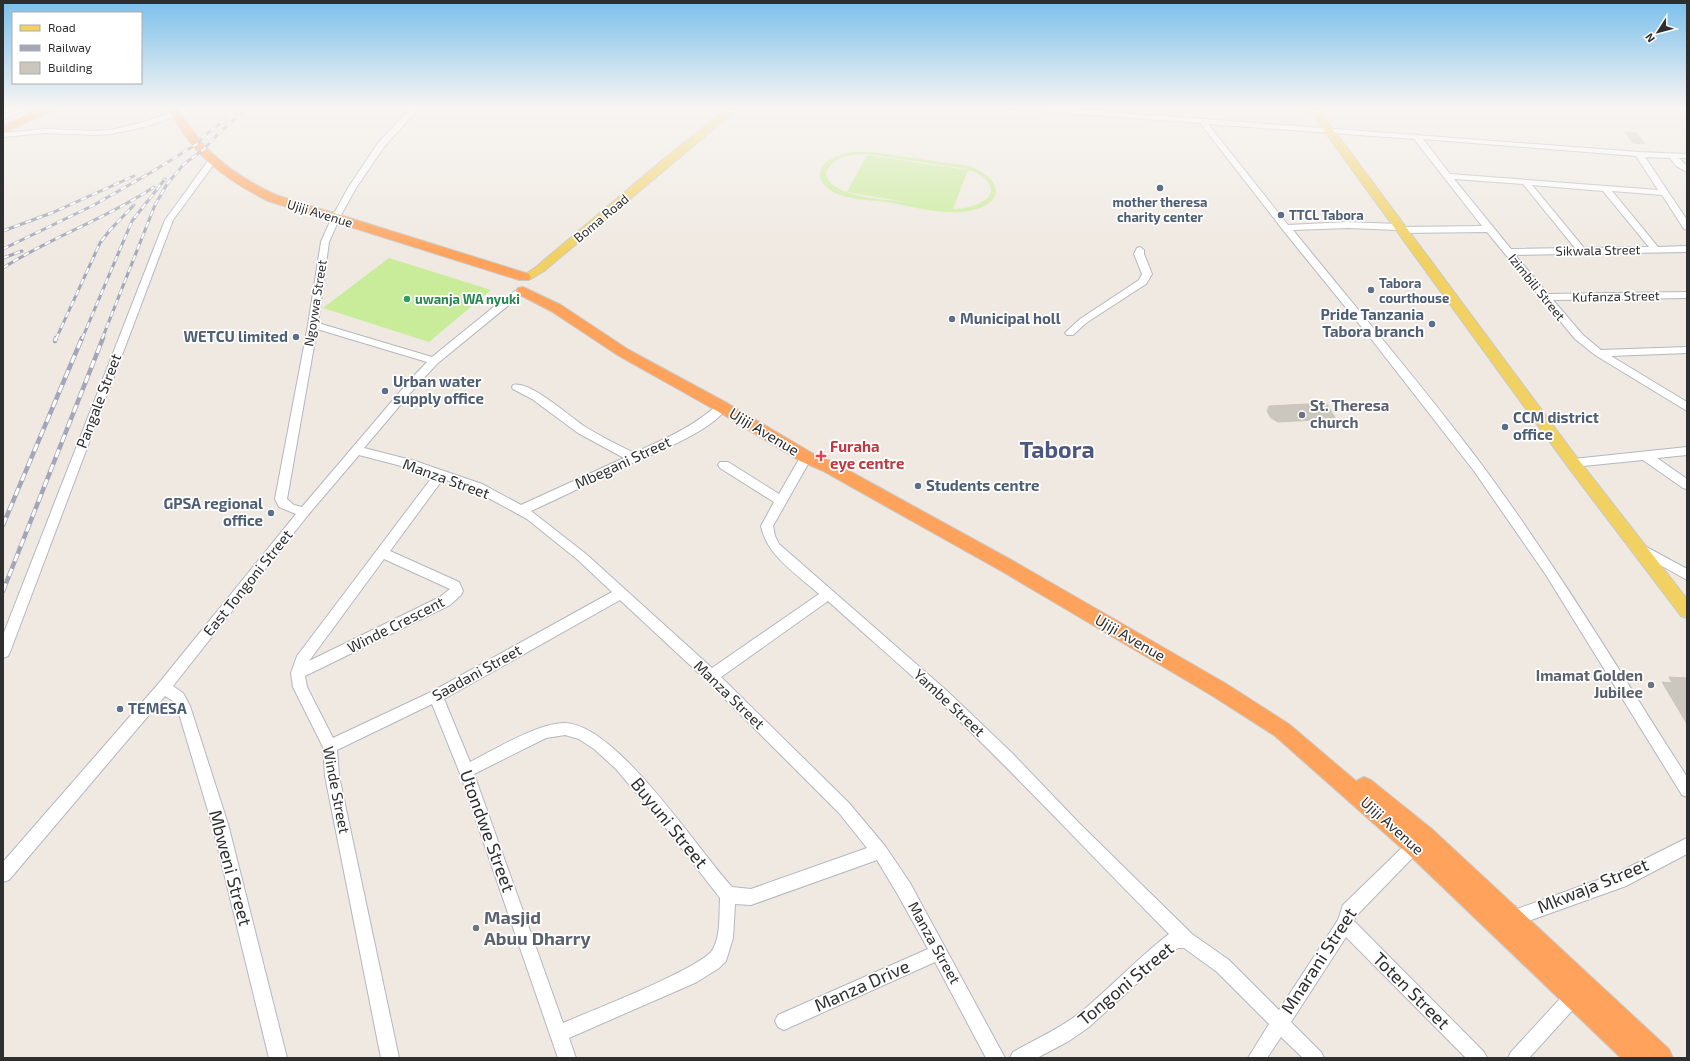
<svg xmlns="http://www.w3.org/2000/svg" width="1690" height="1061" font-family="'Exo 2',sans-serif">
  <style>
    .pitch { fill: #c9ec9a; fill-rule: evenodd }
    .building { fill: #cbc7bf; stroke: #cbc5ba }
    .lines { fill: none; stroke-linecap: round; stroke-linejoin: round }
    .minor-casing { stroke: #b4b7c1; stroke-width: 2 }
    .major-casing { stroke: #c9c9c9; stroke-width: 2 }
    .highway-casing { stroke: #c9c9c9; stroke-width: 2 }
    .minor { fill: #fff; fill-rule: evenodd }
    .major { fill: #f2d163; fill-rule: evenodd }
    .highway { fill: #ffa35c; fill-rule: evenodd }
    .rail-far1-casing { stroke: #a3a6b8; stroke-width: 3 }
    .rail-casing { stroke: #a3a6b8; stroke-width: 4.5 }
    .rail-far1 { stroke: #fff; stroke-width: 2; stroke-dasharray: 6; stroke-linecap: butt }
    .rail { stroke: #fff; stroke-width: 3; stroke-dasharray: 8; stroke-linecap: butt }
    .service-dot { fill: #5c6f8a; stroke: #fff; stroke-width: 1.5 }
    .leisure-dot { fill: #2e9e5b; stroke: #fff; stroke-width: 1.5 }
    .worship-dot { fill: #6b7280; stroke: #fff; stroke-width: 1.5 }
    .health-dot { fill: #e0444e; stroke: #fff; stroke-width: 1.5 }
    .labels { text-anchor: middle; stroke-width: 3.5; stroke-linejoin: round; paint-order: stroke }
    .far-service-label { font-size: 13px; font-weight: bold; fill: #4e5e75; stroke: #fff; text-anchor: start }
    .far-street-label { font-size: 13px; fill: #2e2e2e; stroke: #fff }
    .far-leisure-label { font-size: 13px; font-weight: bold; fill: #27864d; stroke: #fff; text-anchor: start }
    .service-label { font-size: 15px; font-weight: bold; fill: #4e5e75; stroke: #fff; text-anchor: start }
    .street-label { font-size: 15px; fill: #2e2e2e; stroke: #fff }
    .worship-label { font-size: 15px; font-weight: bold; fill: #5b616d; stroke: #fff; text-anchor: start }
    .health-label { font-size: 15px; font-weight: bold; fill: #be3a42; stroke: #fff; text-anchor: start }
    .near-street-label { font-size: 18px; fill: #2e2e2e; stroke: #fff }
    .near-worship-label { font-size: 18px; font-weight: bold; fill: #5b616d; stroke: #fff; text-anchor: start }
    .town-label { font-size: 23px; font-weight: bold; fill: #4d5680; stroke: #fff }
  </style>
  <rect width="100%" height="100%" fill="#efe9e1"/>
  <path class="pitch" d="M852,152H872L969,166C1003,178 1007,204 968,211C946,216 910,206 886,202C870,200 850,200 835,193C828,189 818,182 820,173C822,159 840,155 852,152ZM868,154L967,169V170L867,155L847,192L912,203C893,200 825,198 826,172C833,156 853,154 868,154ZM968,170C973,171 980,174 984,178C1007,198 968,210 953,209Z
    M389,258L491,290L429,342L323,308Z"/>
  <path class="building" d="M1625,132L1637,133L1645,144L1633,143Z
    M1326,403L1336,419L1278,422L1271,418L1267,411L1269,406Z
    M1669,677L1687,678V724L1662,682L1672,683Z"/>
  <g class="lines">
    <g class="minor-casing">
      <path id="minor" d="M23,106H33L3,120V115Z
        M413,106H421L384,147L356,188L340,217L329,242L318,323L432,357L501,301L518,289L521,288L526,291L438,363L418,384L364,448L415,461L482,484L521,505L624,458L578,433L532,399L513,389L512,387L513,385C530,380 572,419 587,428C602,437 618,445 634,453C664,439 694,427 718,404H726L727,407C713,431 654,453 628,465C596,480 564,496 531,511L586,554L712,668L819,594C797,574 767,556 761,526L774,502L720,468L718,465L720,462H728L779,494L802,454H810L812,457L773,526L775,536L779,544L946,690L1012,753L1079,823L1192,934L1229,960L1279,1010L1338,920L1343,905L1413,837L1418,834L1423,837L1426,842L1423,847L1356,916L1354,921L1484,1052L1487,1058H1466L1346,937L1291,1022L1321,1052L1324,1058H1303L1281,1037L1267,1058H1248L1269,1024L1217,972L1184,948H1178L1166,957L1089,1027L1069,1041L1037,1058H1010L1013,1052C1034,1040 1057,1030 1077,1015C1109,990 1136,959 1169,934C1092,856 1017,776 938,700C902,666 864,634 828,601L721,677L849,803L885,846L910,883L1005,1058H986L935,962L784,1030L778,1027L775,1021L778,1015L928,949L898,895L877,860L751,905L735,904L733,938L726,961L719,968L697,982L569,1038L576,1058H558L459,771L432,704L337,750L339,776L399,1058H381L325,776L323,747L293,687L291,673L297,656L433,476L409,468L359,455L308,515L173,686L183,693L190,706L228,824L287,1058H269L212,824L177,707L173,701L165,696L9,880L3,882V862L159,683L296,514L279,507L275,499L308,325L321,242L332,217L348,188L378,143ZM317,329L427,362L410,380L302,507L294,505L287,499ZM443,479L474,490L527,519L578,560L612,592L431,692L333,738L307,687L305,676L450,605L461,595L463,591L459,582L390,551ZM384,559L450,589L440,597L309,661ZM620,600L706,680L839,813L867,848L751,889L732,887C697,849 616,723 564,723C538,723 494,750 470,762L444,699ZM565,735L579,739L594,749L616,769L665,827L720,898C719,914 721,935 713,949C705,967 588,1012 563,1023L474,774L546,738Z
        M997,106H1033L1639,152L1687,154V158H1679L1687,166V172L1676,166L1670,158L1645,157L1687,220V230L1684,229L1662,195L1612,191L1658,247L1687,246V252L1515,255L1548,294L1687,292V298L1553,300L1583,335L1601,350L1687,347V353L1611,356L1687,402V411L1595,355L1575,339L1487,232L1401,233L1398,232L1397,230L1348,228L1293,230C1356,308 1422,385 1482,465C1556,565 1620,672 1687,777V797L1682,795L1546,575L1474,471L1372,340L1283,230L1200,123L1001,108ZM1208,124L1414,139L1482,226L1402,227L1398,224L1348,222L1288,225ZM1423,139L1636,156L1658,190L1450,174ZM1454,179L1523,184L1575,248L1511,249ZM1532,185L1603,191L1649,247L1584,248Z
        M176,111H179V115L145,127L111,134L94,135L45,133L3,137V133L45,129L94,131L111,130L140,123Z
        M210,158H216L217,160L173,220L10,652L8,656L3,658V635L165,220Z
        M1140,247L1144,250V254L1152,274L1146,284L1086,323L1073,335H1067L1065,333L1067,331L1080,319L1139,280L1142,274L1134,254L1137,248Z
        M1687,447V455L1657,458L1687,479V489L1683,488L1643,460L1573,467L1569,466L1567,463L1569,460L1573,459Z
        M1641,544L1687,569V580L1637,552L1635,549L1637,546Z
        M1687,838V854L1626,886L1509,928L1503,926L1501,920L1503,914L1617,873Z
        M1574,988L1580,990L1582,996L1580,1002L1529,1058H1508L1511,1052L1568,990Z"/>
    </g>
    <g class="major-casing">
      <path id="major" d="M730,106H741L544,271L531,279H523L521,277L536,267L665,158Z
        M1306,106H1316L1578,459L1687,599V618L1681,616L1568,467Z"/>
    </g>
    <g class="highway-casing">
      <path id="highway" d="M46,106H60L59,108L3,133V126Z
        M166,106H176C183,116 190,127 197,137C218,163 246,181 276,195L529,274L531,277L529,280H519L268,201C238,186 210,168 190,142C181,131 174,118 166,106Z
        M523,287L561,305L629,350L727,403L812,453L835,463L1015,562L1225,683L1289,724L1356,781L1364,777L1371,780L1432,829L1669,1049L1673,1058H1621L1407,853L1275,736L1211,695L1003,572L823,471L800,461L717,411L619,356L551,311L518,294L516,291L518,288Z"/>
    </g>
    <use href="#minor" class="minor"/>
    <use href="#major" class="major"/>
    <use href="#highway" class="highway"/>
    <g class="rail-far1-casing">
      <path id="rail-far1" d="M3,231L54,212L134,176
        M3,249L94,205L150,173L197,144L205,135L225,120
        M3,258L22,251
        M3,268C51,237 106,219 154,187
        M56,339L100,243L110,230L134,205
        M82,339L132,221L165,179
        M102,339L155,205L167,184L184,164L204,149L220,132L250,106"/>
    </g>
    <g class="rail-casing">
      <path id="rail" d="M55,341L56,338
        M3,525L82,338
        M3,591L103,338"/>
    </g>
    <use href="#rail-far1" class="rail-far1"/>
    <use href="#rail" class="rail"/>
  </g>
  <linearGradient id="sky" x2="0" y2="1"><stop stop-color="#7abfeb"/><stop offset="0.42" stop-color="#f8f5f2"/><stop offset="1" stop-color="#f8f5f2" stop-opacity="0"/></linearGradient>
  <rect width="1690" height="255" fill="url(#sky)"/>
  <g class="service-dot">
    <circle cx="1160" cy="188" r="4"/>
    <circle cx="1281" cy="215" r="4"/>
    <circle cx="1371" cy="290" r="4"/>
    <circle cx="952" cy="319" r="4"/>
    <circle cx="1432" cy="324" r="4"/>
    <circle cx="296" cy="337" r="4"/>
    <circle cx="385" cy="391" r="4"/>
    <circle cx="1505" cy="427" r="4"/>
    <circle cx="918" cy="486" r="4"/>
    <circle cx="271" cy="513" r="4"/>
    <circle cx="120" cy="709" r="4"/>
  </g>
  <circle class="leisure-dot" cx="407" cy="299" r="4"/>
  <g class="worship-dot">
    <circle cx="1302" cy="415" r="4"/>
    <circle cx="1651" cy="685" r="4"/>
    <circle cx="476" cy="928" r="4"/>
  </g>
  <path class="health-dot" d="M819 450h4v4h4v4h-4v4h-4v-4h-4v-4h4z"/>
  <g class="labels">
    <g class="far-service-label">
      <text x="1160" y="207" text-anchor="middle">mother theresa<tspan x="1160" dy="15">charity center</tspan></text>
      <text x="1289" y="220">TTCL Tabora</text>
      <text x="1379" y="288">Tabora<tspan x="1379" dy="15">courthouse</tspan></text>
    </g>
    <g class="far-street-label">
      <text transform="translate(320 213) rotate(17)" y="5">Ujiji Avenue</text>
      <text transform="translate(601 218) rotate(-40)" y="5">Boma Road</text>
      <text transform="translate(1598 250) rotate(-1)" y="5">Sikwala Street</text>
      <text transform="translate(1537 287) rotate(51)" y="5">Izimbili Street</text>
      <text transform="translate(1616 296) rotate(-1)" y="5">Kufanza Street</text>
      <text transform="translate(315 303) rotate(-81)" y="5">Ngoywa Street</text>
    </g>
    <g class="far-leisure-label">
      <text x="415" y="304">uwanja WA nyuki</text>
    </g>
    <g class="service-label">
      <text x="1424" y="320" text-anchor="end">Pride Tanzania<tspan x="1424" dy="17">Tabora branch</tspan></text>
      <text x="960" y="324">Municipal holl</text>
      <text x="288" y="342" text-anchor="end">WETCU limited</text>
      <text x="393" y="387">Urban water<tspan x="393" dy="17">supply office</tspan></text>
      <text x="1513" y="423">CCM district<tspan x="1513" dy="17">office</tspan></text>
      <text x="926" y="491">Students centre</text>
      <text x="263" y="509" text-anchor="end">GPSA regional<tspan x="263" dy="17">office</tspan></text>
      <text x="128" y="714">TEMESA</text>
    </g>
    <g class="street-label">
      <text transform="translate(99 401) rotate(-69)" y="5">Pangale Street</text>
      <text transform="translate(764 432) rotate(31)" y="5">Ujiji Avenue</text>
      <text transform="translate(623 463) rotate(-25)" y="5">Mbegani Street</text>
      <text transform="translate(446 479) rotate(20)" y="5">Manza Street</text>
      <text transform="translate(248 583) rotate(-51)" y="5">East Tongoni Street</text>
      <text transform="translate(396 625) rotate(-27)" y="5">Winde Crescent</text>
      <text transform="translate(1130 638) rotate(30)" y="5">Ujiji Avenue</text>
      <text transform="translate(477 673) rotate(-29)" y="5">Saadani Street</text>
      <text transform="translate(729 695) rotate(44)" y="5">Manza Street</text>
      <text transform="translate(949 703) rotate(43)" y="5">Yambe Street</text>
      <text transform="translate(336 790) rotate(79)" y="5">Winde Street</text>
      <text transform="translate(1392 826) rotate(42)" y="5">Ujiji Avenue</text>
      <text transform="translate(934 943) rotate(61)" y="5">Manza Street</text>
    </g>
    <g class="worship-label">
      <text x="1310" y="411">St. Theresa<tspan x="1310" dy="17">church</tspan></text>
      <text x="1643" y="681" text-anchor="end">Imamat Golden<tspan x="1643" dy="17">Jubilee</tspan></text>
    </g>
    <g class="health-label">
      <text x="830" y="452">Furaha<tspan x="830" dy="17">eye centre</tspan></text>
    </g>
    <g class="near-street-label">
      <text transform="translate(669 823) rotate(51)" y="6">Buyuni Street</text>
      <text transform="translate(487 831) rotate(70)" y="6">Utondwe Street</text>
      <text transform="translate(230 868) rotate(75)" y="6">Mbweni Street</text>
      <text transform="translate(1593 886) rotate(-22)" y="6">Mkwaja Street</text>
      <text transform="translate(1319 961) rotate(-57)" y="6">Mnarani Street</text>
      <text transform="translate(1126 984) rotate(-40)" y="6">Tongoni Street</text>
      <text transform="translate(862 986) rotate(-24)" y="6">Manza Drive</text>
      <text transform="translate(1411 991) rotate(45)" y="6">Toten Street</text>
    </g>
    <g class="near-worship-label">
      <text x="484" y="924">Masjid<tspan x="484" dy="21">Abuu Dharry</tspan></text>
    </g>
    <g class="town-label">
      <text x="1057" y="458">Tabora</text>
    </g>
  </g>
  <rect width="1690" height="1061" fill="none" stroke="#2e2e2e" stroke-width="8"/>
  <rect x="12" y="12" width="130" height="72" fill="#ffffff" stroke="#ababab"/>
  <rect x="20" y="25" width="20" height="6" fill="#f2d163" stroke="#ababab"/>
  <text x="48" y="32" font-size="12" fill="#2e2e2e">Road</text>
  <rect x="20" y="45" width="20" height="6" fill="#a3a6b8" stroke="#ababab"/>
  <text x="48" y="52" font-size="12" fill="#2e2e2e">Railway</text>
  <rect x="20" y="62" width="20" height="12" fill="#cbc7bf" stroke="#ababab"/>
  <text x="48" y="72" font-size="12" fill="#2e2e2e">Building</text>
  <g transform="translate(1658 32) rotate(234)" stroke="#ffffff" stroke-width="3" paint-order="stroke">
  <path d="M0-3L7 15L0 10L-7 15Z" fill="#2e2e2e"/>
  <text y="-6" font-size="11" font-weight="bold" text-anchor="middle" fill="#2e2e2e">N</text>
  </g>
</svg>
